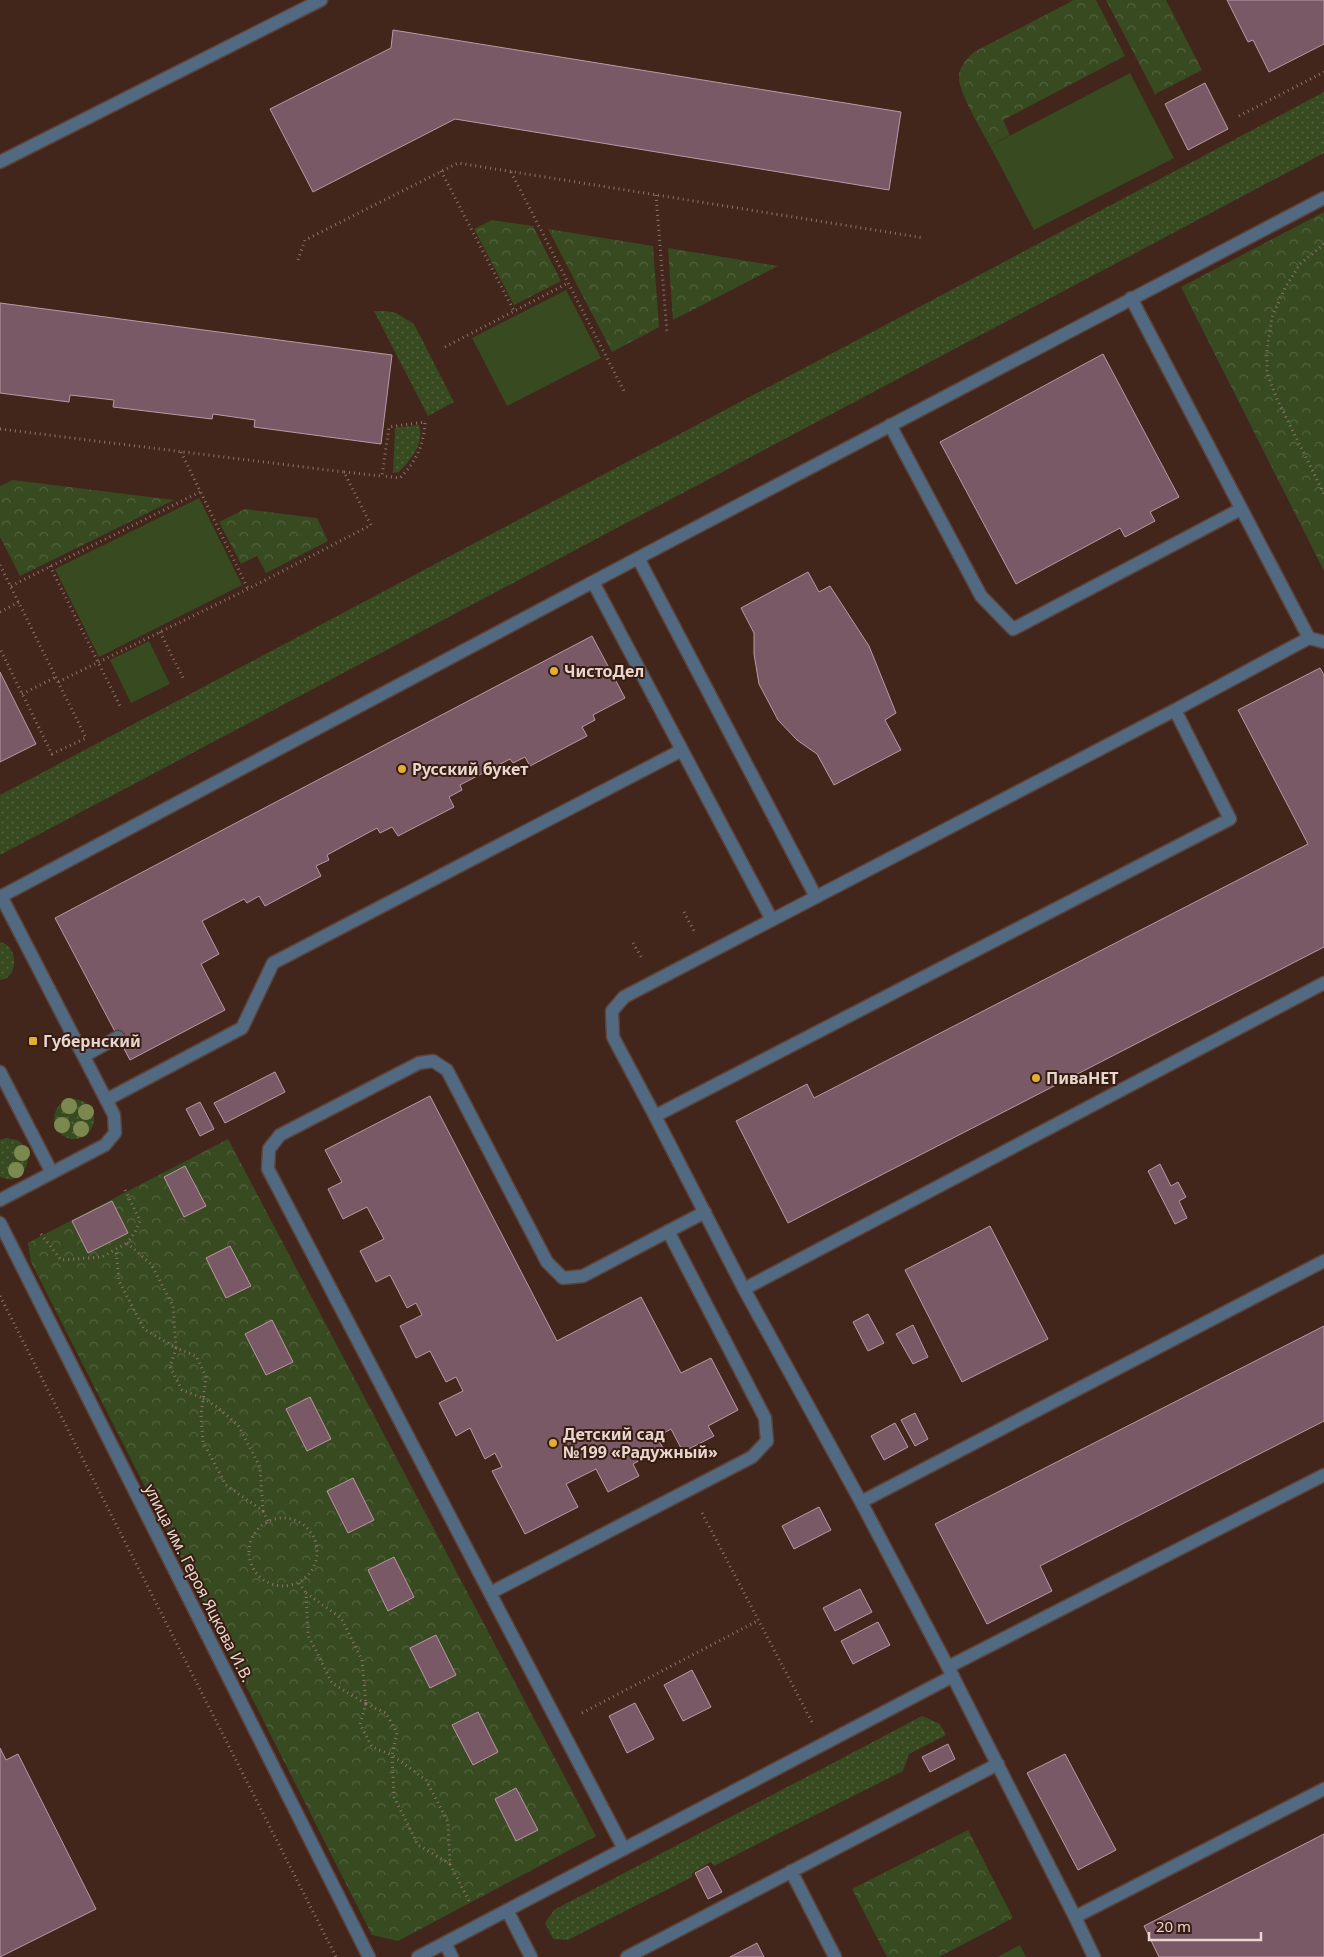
<svg xmlns="http://www.w3.org/2000/svg" width="1324" height="1957" font-family="'Noto Sans',sans-serif">
  <style>
    .grass { fill: url(#grass-dots) }
    .park { fill: url(#park-crowns) }
    .pitch { fill: #374a20 }
    .building { fill: #795966; stroke: #bc98a6 }
    .lines { fill: none; stroke-linecap: round; stroke-linejoin: round }
    .lane-casing { stroke: #5d4238; stroke-width: 15 }
    .street-casing { stroke: #5d4238; stroke-width: 15 }
    .path { stroke: #8c746b; stroke-width: 3; stroke-dasharray: 1 4; stroke-linecap: butt }
    .lane { stroke: #526982; stroke-width: 12 }
    .street { stroke: #526982; stroke-width: 12 }
    .tree { fill: #7c894e }
    .poi-dot { fill: #e0af34; stroke: #371c11; stroke-width: 2 }
    .labels { text-anchor: middle; stroke-width: 4; stroke-linejoin: round; paint-order: stroke }
    .poi-label { font-size: 16px; font-weight: bold; fill: #e9d6cf; stroke: #371c11; text-anchor: start }
    .street-label { font-size: 16px; fill: #e9d6cf; stroke: #371c11 }
  </style>
  <defs>
    <pattern id="grass-dots" width="8" height="8" patternUnits="userSpaceOnUse" patternTransform="scale(1.25)"><rect width="8" height="8" fill="#374a20"/><path d="M2 2h.1M6 6h.1" fill="none" stroke="#54633f" stroke-width="1.8" stroke-linecap="round"/></pattern>
    <pattern id="park-crowns" width="20" height="18" patternUnits="userSpaceOnUse" patternTransform="scale(1.25)"><rect width="20" height="18" fill="#374a20"/><path d="M2 6a3 3 0 1 1 6 0M12 15a3 3 0 1 1 6 0" fill="none" stroke="#54633f"/></pattern>
  </defs>
  <rect width="100%" height="100%" fill="#42261b"/>
  <path class="grass" d="M1324,92V153L0,855V795Z
    M374,311H386L396,313L414,324L454,402L428,416Z
    M419,425C425,443 411,460 399,472L393,473L395,428Z
    M0,942C15,945 19,967 8,977C6,979 3,979 0,980Z
    M54 1119a20 20 0 1 1 40 0a20 20 0 1 1-40 0Z
    M6,1138C9,1139 14,1139 17,1140C34,1148 30,1176 12,1179C8,1180 3,1178 0,1177V1140Z
    M922,1716L940,1724L946,1735L909,1754L903,1771L714,1866L711,1862L692,1873V1877L568,1940L553,1939L545,1923L554,1910Z"/>
  <path class="park" d="M1074,0H1096L1125,56L1003,120L1010,135L990,146C982,130 957,91 959,75C960,65 968,58 974,52Z
    M1106,0H1166L1202,70L1155,94Z
    M1324,212V571L1181,287Z
    M492,220L533,226L561,281L514,305L474,229Z
    M548,229L653,246L659,327L612,352Z
    M668,248L778,266L673,320Z
    M13,480L174,500L20,576L0,537V486Z
    M245,509L317,518L328,541L266,573L257,556L241,564L219,522Z
    M228,1139L596,1836L398,1941L372,1935L31,1262L28,1243Z
    M968,1830L1013,1918L939,1957H887L852,1889Z"/>
  <path class="pitch" d="M1130,73L1174,158L1034,230L990,146Z
    M566,290L601,358L507,406L472,338Z
    M199,498L242,585L99,657L55,569Z
    M149,641L170,684L131,703L110,660Z
    M1020,1945L1026,1957H997Z"/>
  <path class="building" d="M1227,0H1324V44L1269,72L1253,40L1248,42Z
    M393,30L901,112L889,190L455,119L313,192L270,109L391,48Z
    M1205,83L1228,129L1188,150L1165,104Z
    M0,303L392,355L381,444L254,427L255,420L213,414L212,419L113,407L114,400L70,395L69,402L0,393Z
    M1103,354L1179,497L1150,512L1155,521L1125,537L1120,528L1016,584L940,442Z
    M808,572L819,592L830,586L869,646L896,713L885,720L901,750L834,785L817,754L797,740L778,720L759,684L754,654V633L741,608Z
    M592,636L625,698L593,715L595,720L582,727L587,736L530,766L525,757L513,763L510,759L460,785L462,790L449,797L454,807L398,836L392,827L380,833L377,828L327,855L329,860L316,866L321,876L265,906L259,896L247,903L244,899L202,921L219,954L201,964L225,1010L130,1060L55,918Z
    M1320,668L1324,675V947L788,1223L736,1121L807,1084L814,1098L1308,844L1238,710Z
    M0,672L36,744L0,762Z
    M275,1072L285,1092L225,1123L214,1103Z
    M430,1096L557,1341L641,1297L681,1373L711,1358L738,1410L708,1426L714,1436L683,1452L671,1429L657,1437L663,1448L633,1464L639,1476L608,1492L596,1469L566,1484L578,1507L525,1534L492,1471L502,1467L495,1453L485,1459L470,1428L456,1436L439,1403L463,1391L456,1377L446,1382L430,1351L416,1358L400,1326L422,1315L416,1303L407,1308L390,1275L376,1282L360,1251L384,1239L367,1207L343,1219L328,1189L342,1182L325,1150Z
    M200,1102L214,1129L200,1136L186,1109Z
    M1160,1164L1171,1186L1178,1182L1186,1197L1179,1201L1187,1218L1175,1224L1148,1171Z
    M185,1166L206,1206L184,1217L164,1177Z
    M112,1201L128,1233L88,1253L72,1221Z
    M990,1226L1048,1339L962,1382L905,1270Z
    M230,1246L251,1286L226,1298L206,1258Z
    M868,1314L884,1343L868,1351L853,1322Z
    M272,1320L293,1362L266,1375L245,1334Z
    M913,1325L928,1357L913,1364L896,1334Z
    M1324,1326V1421L1040,1566L1052,1591L987,1624L935,1524Z
    M310,1397L331,1439L307,1451L286,1409Z
    M915,1413L928,1439L915,1446L901,1420Z
    M895,1423L908,1447L884,1460L871,1436Z
    M353,1478L374,1520L348,1533L327,1491Z
    M819,1507L831,1530L794,1549L782,1526Z
    M394,1557L414,1597L388,1611L368,1570Z
    M860,1589L872,1612L835,1631L823,1608Z
    M878,1622L890,1645L853,1664L841,1641Z
    M436,1635L456,1675L430,1688L410,1648Z
    M692,1670L711,1707L683,1721L664,1685Z
    M635,1703L654,1739L627,1753L609,1716Z
    M478,1712L498,1752L473,1765L452,1725Z
    M948,1744L955,1759L930,1772L922,1757Z
    M0,1748L6,1760L18,1754L96,1909L0,1957Z
    M1065,1754L1116,1850L1078,1870L1027,1773Z
    M516,1788L538,1830L516,1841L495,1799Z
    M1324,1834V1957H1159L1144,1926Z
    M708,1866L722,1892L708,1899L695,1873Z
    M757,1943L764,1957H730Z"/>
  <g class="lines">
    <g class="lane-casing">
      <path id="lane" d="M0,162L321,0
        M890,425L981,596L1013,629L1241,509
        M638,558L816,897
        M593,582L772,920
        M0,897L638,558L1324,198
        M84,1056L118,1037
        M0,1072L52,1173
        M106,1100L242,1028L273,963L682,750
        M655,1116L613,1037L612,1011L624,997L1175,710
        M0,1200L105,1145L115,1133L114,1115L1,896
        M744,1289L655,1116L1230,819L1175,710L1309,638
        M861,1502L744,1289L1324,983
        M490,1593L752,1457L767,1441L765,1418L668,1231
        M948,1667L861,1502L1324,1261
        M624,1849L268,1169L269,1149L280,1135L419,1063L433,1061L447,1070L547,1262L563,1278L583,1276L705,1212
        M791,1871L835,1957
        M507,1910L531,1957
        M1075,1917L948,1667L1324,1475
        M445,1943L452,1957
        M418,1957L953,1676
        M627,1957L998,1764
        M1094,1957L1075,1917L1324,1789"/>
    </g>
    <g class="street-casing">
      <path id="street" d="M1131,298L1309,638L1324,642
        M0,1223L369,1957"/>
    </g>
    <path class="path" d="M1239,116L1324,72
      M441,171L514,311
      M511,172L625,393
      M656,195L667,333
      M1324,244L1300,264L1285,288L1272,317L1267,350V373L1277,399L1324,494
      M298,260L305,240L458,163L924,238
      M445,347L568,283
      M0,429L344,472L371,525L248,589L58,682
      M181,452L248,589
      M344,472L382,476L389,427L425,422C424,445 416,462 400,478L382,476
      M0,565L86,738L52,754L0,649
      M50,566L121,708
      M11,586L200,492
      M0,612L19,602
      M160,632L183,678
      M22,694L56,677
      M684,912L694,931
      M633,943L643,960
      M125,1190L140,1221L135,1232L127,1243
      M41,1234L61,1260L102,1257L116,1249
      M127,1243L151,1264L173,1306L176,1348L144,1329L119,1281L116,1249Z
      M0,1296L336,1957
      M203,1398L217,1407L238,1425L260,1467L263,1511L226,1485L203,1442L201,1415L206,1377L196,1356L176,1348L170,1367L182,1390L203,1398
      M263,1511L268,1521
      M702,1513L812,1722
      M249 1552a34 34 0 1 1 68 0a34 34 0 1 1-68 0Z
      M299,1583L306,1593
      M306,1593L341,1618L362,1660L366,1704L332,1683L308,1635Z
      M366,1704L386,1713L397,1733L392,1755L372,1747L360,1724Z
      M582,1713L759,1620
      M450,1864L418,1845L394,1797L392,1755L426,1780L448,1822L450,1864L469,1901"/>
    <use href="#lane" class="lane"/>
    <use href="#street" class="street"/>
  </g>
  <g class="tree">
    <circle cx="69" cy="1106" r="8"/>
    <circle cx="86" cy="1112" r="8"/>
    <circle cx="62" cy="1125" r="8"/>
    <circle cx="81" cy="1129" r="8"/>
    <circle cx="22" cy="1153" r="8"/>
    <circle cx="16" cy="1170" r="8"/>
  </g>
  <g class="poi-dot">
    <circle cx="554" cy="671" r="5"/>
    <circle cx="402" cy="769" r="5"/>
    <rect x="28" y="1036" width="10" height="10" rx="2.5"/>
    <circle cx="1036" cy="1078" r="5"/>
    <circle cx="553" cy="1443" r="5"/>
  </g>
  <g class="labels">
    <g class="poi-label">
      <text x="564" y="677">ЧистоДел</text>
      <text x="412" y="775">Русский букет</text>
      <text x="43" y="1047">Губернский</text>
      <text x="1046" y="1084">ПиваНЕТ</text>
      <text x="563" y="1440">Детский сад<tspan x="563" dy="18">№199 «Радужный»</tspan></text>
    </g>
    <g class="street-label">
      <text transform="translate(199 1583) rotate(63)" y="6">улица им. Героя Яцкова И.В.</text>
    </g>
  </g>
  <path d="M1149 1932v8h112v-8" fill="none" stroke="#e9d6cf" stroke-width="2.5"/>
  <text x="1156" y="1932" font-size="15" fill="#e9d6cf" stroke="#371c11" stroke-width="4" paint-order="stroke">20 m</text>
</svg>
